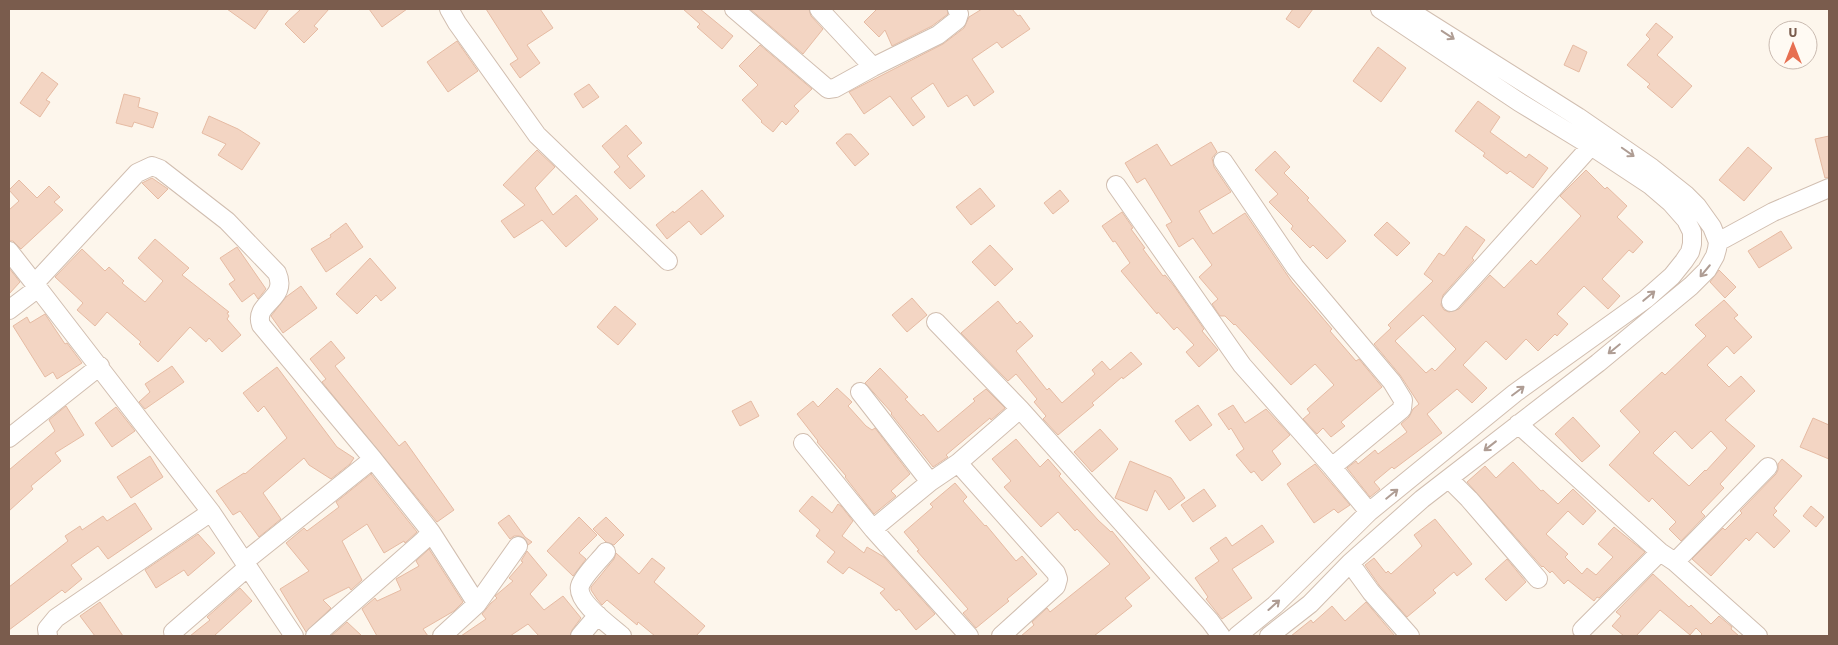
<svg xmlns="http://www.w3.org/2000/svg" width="1838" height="645" font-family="'Source Sans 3',sans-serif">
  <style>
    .building { fill: #f3d5c3; stroke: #e6bba3; fill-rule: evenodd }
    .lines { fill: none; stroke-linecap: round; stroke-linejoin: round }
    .street-casing { stroke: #d1beb0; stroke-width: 20 }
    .street { stroke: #fff; stroke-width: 18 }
    .oneway { stroke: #af9d94 }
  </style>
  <rect width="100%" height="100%" fill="#fdf6ec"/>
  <path class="building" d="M227,9H269L255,29Z
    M301,9H329L314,26L318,29L304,43L285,24Z
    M369,9H407L382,27Z
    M486,9H540L553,28L527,45L540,63L520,78L510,64L518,59Z
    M683,9H700L733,36L722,49L697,27L700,24Z
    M750,9H809L811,16L823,29L803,54Z
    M877,9H947L948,14L932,26L892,46L885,30L879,37L864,22Z
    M982,9H1012L1018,16L1020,15L1030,29L1002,48L997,42L972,59L994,92L974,106L967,95L948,107L933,83L911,98L925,117L913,126L890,96L864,114L849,92L943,44L964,28L969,17Z
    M1293,9H1313L1299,28L1286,19Z
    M1656,23L1673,37L1657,55L1692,86L1672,108L1647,87L1650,84L1627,65L1650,39L1646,35Z
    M457,41L478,71L448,92L427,62Z
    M760,45L812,89L794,106L799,111L786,125L782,121L773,132L761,122L762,121L742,100L758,85L739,66Z
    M1573,45L1587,52L1579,72L1564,65Z
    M1378,47L1406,68L1381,102L1353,81Z
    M42,72L58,84L46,100L50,102L40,117L20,103Z
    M589,84L599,97L583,108L574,94Z
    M124,94L140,98L138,107L158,113L153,128L134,122L132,127L116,123Z
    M1478,101L1500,117L1490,132L1526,158L1529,154L1548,168L1533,188L1510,171L1507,174L1483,156L1485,153L1455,131Z
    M209,116L238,129L260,143L242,170L218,155L226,144L202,133Z
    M626,125L642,143L627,156L645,176L630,189L614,172L620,167L602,146Z
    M846,134H851L869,154L855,166L836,143Z
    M1829,136V177L1825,178L1815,139Z
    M1211,142L1217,152L1212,158L1214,167L1231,192L1199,211L1213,234L1245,213L1292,282L1332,329L1330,331L1356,361L1359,359L1382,387L1341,422L1345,426L1331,437L1323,428L1317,434L1303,419L1310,413L1307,409L1334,385L1315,364L1291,385L1235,324L1234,325L1225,316H1220L1212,304L1218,299L1199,277L1212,265L1193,238L1179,247L1166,225L1172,222L1145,178L1137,183L1125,163L1157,144L1171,166Z
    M1748,147L1772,168L1744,201L1719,180Z
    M537,150L555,167L535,188L553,215L576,195L598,219L566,247L542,220L514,238L501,221L525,205L503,185Z
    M1275,151L1290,167L1284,173L1309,198L1307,200L1346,241L1327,259L1313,245L1310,248L1291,229L1293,226L1269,202L1278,194L1255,170Z
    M1586,170L1605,189L1607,187L1627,206L1617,217L1643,242L1633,253L1629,250L1602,279L1620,296L1608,309L1584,286L1557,314L1568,324L1557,336L1555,334L1538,351L1526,339L1506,360L1486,341L1463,365L1487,388L1472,403L1457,389L1427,414L1442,433L1394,469L1392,467L1374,482L1380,489L1370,497L1347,468L1356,461L1358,464L1375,450L1378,454L1407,432L1401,424L1409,417L1413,409L1419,404L1400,375L1374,344L1391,328L1388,325L1433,281L1424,274L1439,253L1444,256L1466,226L1485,240L1472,258L1474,260L1443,295L1441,305L1444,310L1449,312L1459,309L1490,275L1504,288L1531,260L1536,265L1581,216L1560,196ZM1423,315L1456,349L1435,371L1432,368L1426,373L1395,341Z
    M152,178L168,189L158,199L142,183Z
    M19,180L37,198L49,186L60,197L54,202L63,210L21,249L13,241H9V210L19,201L9,190Z
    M980,188L995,206L971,225L956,207Z
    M702,190L724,216L701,235L689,221L667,239L656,225L673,211L674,213Z
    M1060,190L1069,201L1053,214L1044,203Z
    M1122,212L1133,228L1131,229L1145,248L1143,249L1163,276L1165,275L1174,286L1204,329L1202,331L1218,350L1199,367L1186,352L1194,345L1177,327L1174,330L1158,312L1157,314L1121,271L1130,263L1115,241L1113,242L1102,226Z
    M1387,222L1410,243L1397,256L1374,235Z
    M346,223L363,247L326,272L311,249L331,237L330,235Z
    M1781,231L1792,248L1759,268L1748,251Z
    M155,239L189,268L182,275L229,312L227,313L229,316L227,319L241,335L222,352L209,338L206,342L190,327L158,362L139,344L141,342L107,312L95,326L77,310L83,303L55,277L82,249L105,271L109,267L124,281L122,283L145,302L163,281L138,258Z
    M990,245L1013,269L995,286L972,262Z
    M237,247L266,289L258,299L254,293L242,302L229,284L235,280L220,258Z
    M370,258L396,288L381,301L376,295L357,314L336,294Z
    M9,268L20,282L9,294Z
    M1719,270L1736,287L1725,298L1710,282Z
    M301,286L317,308L283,333L271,316L286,297Z
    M912,298L927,315L907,332L892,315Z
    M1724,300L1738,315L1734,318L1752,337L1734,354L1727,346L1707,365L1729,387L1741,376L1755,391L1725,420L1755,446L1720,484L1724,488L1701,512L1705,516L1681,541L1669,529L1676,522L1652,498L1649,502L1609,465L1640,432L1620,411L1662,372L1665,375L1706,336L1695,325ZM1675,431L1692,449L1711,431L1727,448L1706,471L1705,470L1689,486L1653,453Z
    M998,301L1017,324L1020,321L1033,336L1016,351L1047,390L1049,388L1062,403L1095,374L1092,370L1102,361L1110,370L1131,352L1142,364L1123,379L1122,377L1092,403L1094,405L1058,435L1043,419L1046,416L1034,402L1037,399L1016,374L1008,381L961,333Z
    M615,306L636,324L618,345L597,327Z
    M45,314L65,344L67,343L82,363L57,379L53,372L45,377L13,326L27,317L30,323Z
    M331,341L345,358L335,366L399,446L405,441L454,510L437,522L322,382L326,379L310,359Z
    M172,366L184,382L145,409L139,402L150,392L145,384Z
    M277,367L337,447L354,458L350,464L331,479L309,465L304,458L263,493L281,519L259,537L240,511L233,515L216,491L244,473L245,474L287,438L264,406L258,412L243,393Z
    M880,368L908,397L905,399L921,416L923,414L938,432L975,401L973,399L986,389L1005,408L991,420L990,418L946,455L948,457L933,467L891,414L892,413L865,383Z
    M837,388L852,402L848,406L866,426L872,430L875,428L910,474L891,491L896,496L874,514L845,477L846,476L817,442L818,441L797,414L813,401L818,407Z
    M751,401L759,416L740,426L732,411Z
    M1198,405L1212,425L1190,441L1175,421Z
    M1233,405L1245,423L1266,409L1290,435L1272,451L1281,464L1262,481L1254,471L1251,473L1236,455L1244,449L1231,428L1229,430L1218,414Z
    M66,406L84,435L55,453L61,461L31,486L33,489L9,511V470L55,431L49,420Z
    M116,407L135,431L112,447L95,423Z
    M1573,417L1600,446L1582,462L1555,434Z
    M1813,418L1829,425V459L1800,447Z
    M1100,429L1118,449L1092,472L1074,452Z
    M1016,439L1040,467L1048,459L1061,474L1059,476L1098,520L1111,532L1112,531L1150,578L1125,598L1132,606L1094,636H1021L1034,625L1032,622L1047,608L1050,612L1110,564L1077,529L1075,531L1058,512L1041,527L1004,487L1011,481L992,459Z
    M150,456L163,477L131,498L117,477Z
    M1782,459L1802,476L1774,508L1777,511L1773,515L1790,531L1774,548L1757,532L1749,541L1746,538L1711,576L1692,559L1723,528L1725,530L1742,513L1740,511L1776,474L1778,470V464Z
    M1130,461L1171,478L1185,498L1169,510L1155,490L1147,511L1115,498Z
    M1513,462L1541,491L1543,490L1558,504L1573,489L1596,511L1583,525L1568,511L1546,534L1568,554L1565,557L1582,574L1587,568L1596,575L1613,557L1598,544L1614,527L1645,552L1599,598L1597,597L1594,601L1568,580L1564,584L1552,571L1550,573L1543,566L1542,567L1467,482L1485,466L1496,478Z
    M1315,464L1350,505L1338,513L1334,509L1314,523L1287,484Z
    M371,474L417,532L405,543L404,541L384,553L367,524L342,541L362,580L351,590L349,587L323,600L331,608L306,632L280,589L309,571L286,543L304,528L307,531L339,507L336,502Z
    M955,483L967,497L963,501L985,526L986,525L1016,561L1022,556L1037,574L1007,599L1009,601L976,628L963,613L968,609L917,551L919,550L904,532L933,507L930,504Z
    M1204,489L1216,506L1193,522L1181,505Z
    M812,496L832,513L838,504L841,506L853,521L842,536L864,553L867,547L884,557L935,614L916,630L899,609L896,611L880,593L885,589L849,567L843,574L827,562L835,552L816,536L820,530L799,511Z
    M135,503L152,529L108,559L98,546L71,565L82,579L65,593L62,590L9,630V587L68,541L65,536L80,526L82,530L103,516L107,521Z
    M1811,506L1824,517L1816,527L1803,516Z
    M509,515L525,537L532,542L528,545L524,538L519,536H514L510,539L498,523Z
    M579,517L597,535L579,553L586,559L573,576L547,551Z
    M606,517L624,535L614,545L606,542L593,529Z
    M1435,519L1472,564L1457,576L1454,572L1433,590L1436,593L1407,617L1379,585L1365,565L1374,558L1386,573L1388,571L1391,574L1422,546L1414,535Z
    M1262,525L1274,542L1232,569L1252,598L1222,619L1206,599L1208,597L1195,578L1219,561L1210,548L1226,537L1232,546Z
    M198,534L215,553L188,576L184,570L156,588L145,570Z
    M429,549L463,602L454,611L423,629L428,636H377L362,609L375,598L377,601L401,590L396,579L419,566L416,561Z
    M527,551L547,575L530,594L544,610L563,596L581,618L572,630L570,636H539L528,624L510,636H461L486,619L482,614L491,603L497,598L495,596L513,581L509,578L523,562L521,561Z
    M616,553L639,574L652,558L665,568L654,582L705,626L696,636H655L638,622L637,625L607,600L602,605L597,599L591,590V587L614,559Z
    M1507,559L1526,582L1506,601L1485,579Z
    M1653,574L1689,607L1691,605L1711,624L1719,616L1732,627L1731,629L1739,636H1700L1702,634L1696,628L1690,635L1660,610L1636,636H1624L1612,626L1621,616L1616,612Z
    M240,588L252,601L214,636H190L210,620L207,617Z
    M100,602L123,636H95L80,616Z
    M1366,602L1395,636H1291L1311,620L1313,623L1332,606L1345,621Z
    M347,622L362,636H331Z"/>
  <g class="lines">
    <g class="street-casing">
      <path id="street" d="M449,9L457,23L537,135L668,261
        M734,9L828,89L835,88L873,67L938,35L957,20L959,14L957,9
        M819,9L873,67
        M1223,161L1295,267L1392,382L1403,400L1402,409L1332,467
        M1116,185L1242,365L1332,467L1369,512
        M1718,242L1773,212L1829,188
        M9,251L38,288
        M35,283L137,173L152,166L160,169L227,221L277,273C289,300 253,302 261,325L373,459L431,532L424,540L315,636
        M1451,302L1591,146L1597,136
        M9,310L38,288L211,512L294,636
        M936,322L1020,409L1210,621L1221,636
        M860,392L930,482
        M1518,424L1660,552L1675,562L1758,636
        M9,438L100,366
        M803,443L873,529L969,636
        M958,463L1056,573L1058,579L1056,586L1001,636
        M1449,479L1469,499L1538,579
        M873,529L930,482L958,463L1020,409
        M431,532L477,604
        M606,552C599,561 583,576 580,586C576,602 611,626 622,636
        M244,562L373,459
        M1675,562L1768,467
        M1350,563L1371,592L1410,636
        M1582,630L1660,552
        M173,632L248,567
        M48,636L47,629L56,618L211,512
        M442,636L477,604L518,546
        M580,636L598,615
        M1237,636L1275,605L1369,512L1515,393L1646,299L1672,276L1684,261L1690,252L1692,244V232L1686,220L1671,203L1650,185L1591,146L1519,102L1380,9
        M1269,636L1310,604L1350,563L1422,499L1598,363L1691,286L1707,270L1715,256L1717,249L1718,242L1712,227L1697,206L1686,195L1652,168L1578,117L1407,9"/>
    </g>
    <use href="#street" class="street"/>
  </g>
  <defs><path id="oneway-shaft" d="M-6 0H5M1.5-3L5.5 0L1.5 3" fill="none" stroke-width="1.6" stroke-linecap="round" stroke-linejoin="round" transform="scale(1.25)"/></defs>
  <g class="oneway">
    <use href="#oneway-shaft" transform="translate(1448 35) rotate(33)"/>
    <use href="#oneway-shaft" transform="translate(1628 152) rotate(35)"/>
    <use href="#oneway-shaft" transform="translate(1705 271) rotate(130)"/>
    <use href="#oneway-shaft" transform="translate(1649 296) rotate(-40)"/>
    <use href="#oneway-shaft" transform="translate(1614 349) rotate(141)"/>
    <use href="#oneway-shaft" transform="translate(1518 391) rotate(-37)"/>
    <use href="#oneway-shaft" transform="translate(1490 446) rotate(142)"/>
    <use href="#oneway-shaft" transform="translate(1392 494) rotate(-39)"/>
    <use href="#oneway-shaft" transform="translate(1274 605) rotate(-42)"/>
  </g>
  <rect width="1838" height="645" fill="none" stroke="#7a5c4d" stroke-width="20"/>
  <g transform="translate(1793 45)"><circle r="24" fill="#fffaf3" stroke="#cabbb1"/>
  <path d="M0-4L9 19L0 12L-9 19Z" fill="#e76f51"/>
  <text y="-8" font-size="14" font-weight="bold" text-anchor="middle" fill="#7a5c4d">U</text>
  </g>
</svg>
